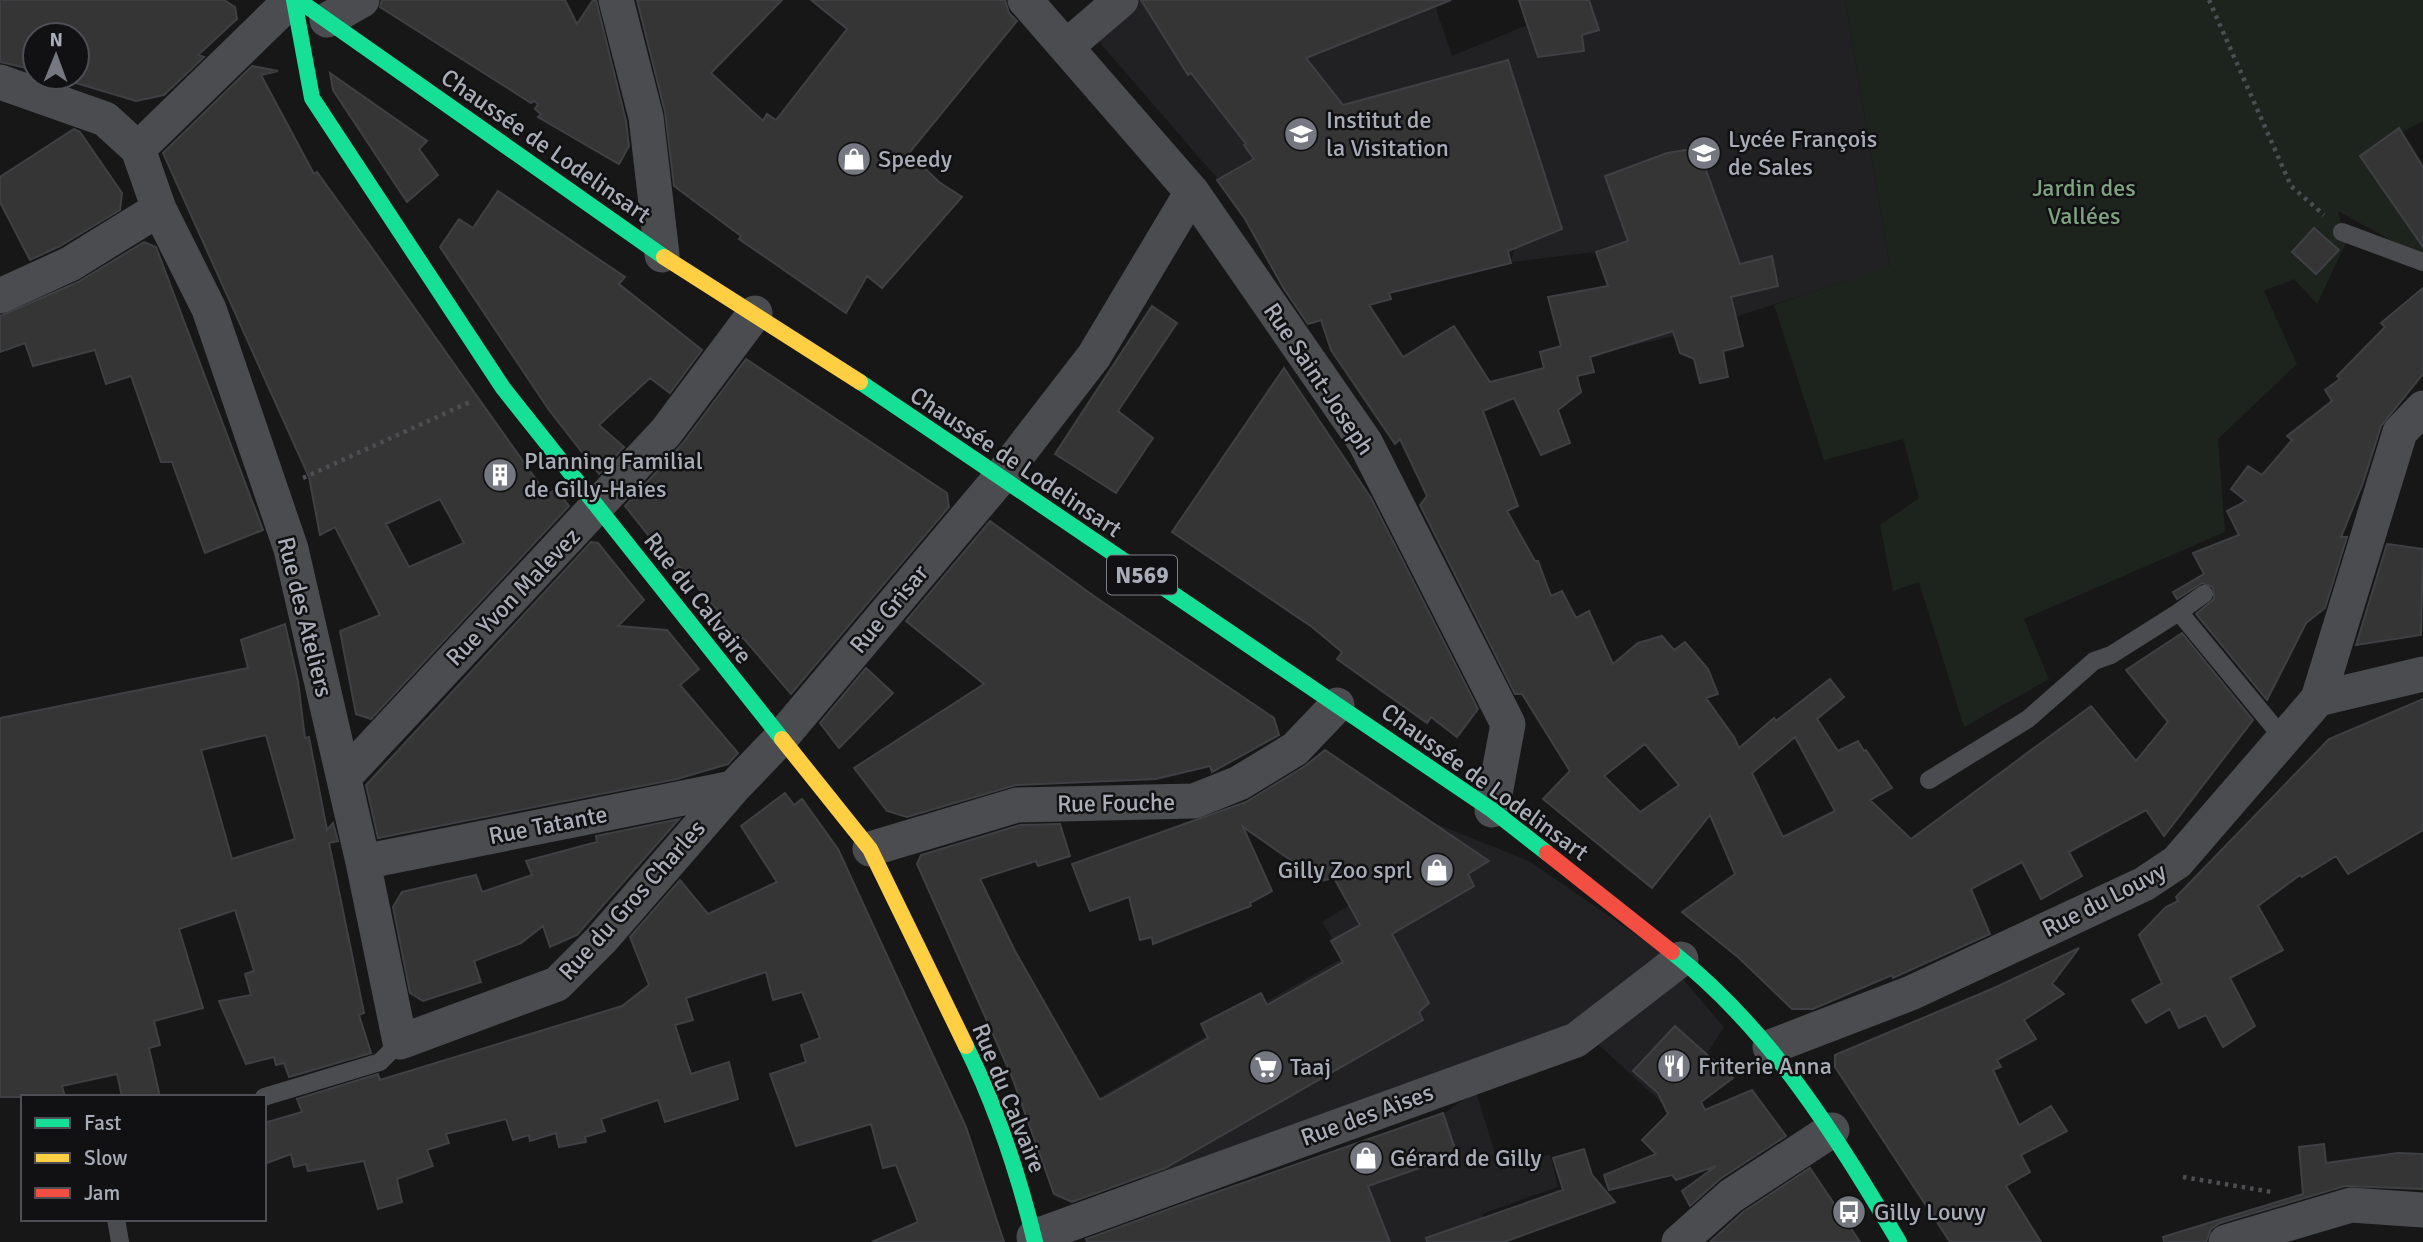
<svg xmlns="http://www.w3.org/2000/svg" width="2423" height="1242" font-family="Signika,sans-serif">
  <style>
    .built { fill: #212123 }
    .green { fill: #1d241e }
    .building { fill: #353536; stroke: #3f4043; stroke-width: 2; fill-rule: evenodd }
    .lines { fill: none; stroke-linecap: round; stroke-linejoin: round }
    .path { stroke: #4d4e52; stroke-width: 4.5; stroke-dasharray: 3.5 5; stroke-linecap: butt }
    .lane { stroke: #4b4c50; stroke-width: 18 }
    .street { stroke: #4b4c50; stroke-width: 35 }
    .fast { stroke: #16e098; stroke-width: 16 }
    .slow { stroke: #ffcf43; stroke-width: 16 }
    .jam { stroke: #f24e42; stroke-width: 16 }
    .labels { text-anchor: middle; stroke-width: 5; stroke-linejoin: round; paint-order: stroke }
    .shield { fill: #111113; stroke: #7b7e86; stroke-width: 2 }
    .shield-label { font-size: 23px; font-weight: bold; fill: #a8adb8 }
    .poi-label { font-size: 24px; fill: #a8adb8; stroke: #111113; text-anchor: start }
    .street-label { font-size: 24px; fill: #a8adb8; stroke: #111113 }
    .park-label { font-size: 24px; fill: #7fa381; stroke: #111113 }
  </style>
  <rect width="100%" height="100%" fill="#171717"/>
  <path class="built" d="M1135,0H1433L1452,56L1527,25L1520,0H1845L1890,267L1683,334L1618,349L1604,311L1556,324L1548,298L1608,286L1596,252L1511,262L1515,245L1229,192L1094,36Z
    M1434,823L1529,861L1657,949L1724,1027L1706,1055L1663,1104L1600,1046L1589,1029L1146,1179L1133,1175L1093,1101L1344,957L1322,922L1396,876Z
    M1476,1091L1500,1170L1550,1154L1558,1187L1482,1214L1497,1242H1270L1311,1161L1443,1114Z"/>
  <path class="green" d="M1845,0H2423V121L2364,153L2423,244V258L2338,211L2346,243L2317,304L2294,279L2264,291L2297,364L2218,439L2225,532L2024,619L2049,679L1964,727L1919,582L1893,591L1880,525L1919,498L1903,439L1824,460L1774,305L1890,266Z"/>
  <path class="building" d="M0,0H224L235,7L237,19L198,55L204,57L164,95L136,101L56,77H77V35H35V70L0,62Z
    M382,0H565L577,24L593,0H596L626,121L629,146L619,164L538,117L541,114L535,109L538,104L534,101L531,103L380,7Z
    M637,0H782L711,73L763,121L767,114L776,120L847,29L811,0H1005L1009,13L1017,21L909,153L939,182L962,197L882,288L867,276L846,313L739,239L741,236L674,186L665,112Z
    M1141,0H1451L1306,58L1343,105L1508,60L1562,229L1508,251L1511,263L1389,293L1391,299L1369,305L1403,357L1454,326L1490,382L1544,368L1540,352L1561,346L1548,297L1608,286L1596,252L1628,241L1605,176L1667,153L1698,148L1740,264L1772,256L1778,286L1731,297L1743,346L1723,351L1728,377L1700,383L1694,359L1680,353L1673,331L1590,357L1594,372L1577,376L1581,392L1558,410L1570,443L1541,455L1514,398L1483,411L1518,506L1507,511L1535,561H1538L1551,596L1562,591L1576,618L1589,611L1613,664L1638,643L1662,636L1674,650L1685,642L1708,669L1718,694L1706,698L1734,737L1739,748L1774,718L1776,721L1830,679L1844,697L1817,719L1838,751L1858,741L1864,751L1866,750L1892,788L1870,800L1911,839L2091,706L2136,761L2168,722L2126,670L2182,633L2253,720L2164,836L2146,810L2069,852L2082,876L2041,899L2022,862L1971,889L1990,934L1893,978L1892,975L1813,1009H1792L1739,958L1682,912L1735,874L1710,815L1652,888L1543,799L1570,771L1522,694H1515L1420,505L1427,496L1400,439L1395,444L1331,350L1321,320L1308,324L1284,289L1245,219L1217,180L1254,159L1244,145L1246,144L1191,73L1188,75ZM1795,737L1835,811L1783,837L1752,773ZM1645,744L1679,785L1640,812L1604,776Z
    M1519,0H1589L1599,30L1582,35L1584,51L1538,57Z
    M252,66L278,71L261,75L314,174L317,172L377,255L547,495L556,489L569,506L371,719L356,714L340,631L380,615L335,527L320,535L309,477L163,153ZM440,499L464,543L409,567L386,524Z
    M330,73L427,141L419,149L438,175L407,202L333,90Z
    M2399,128L2423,167V247L2360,156Z
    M74,129L80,132L122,193L120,210L60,246L30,260L0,202V177Z
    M498,191L625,277L619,284L702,350L670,393L650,378L599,425L624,447L599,474L549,410L440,247L459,219L473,228Z
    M2314,228L2339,250L2316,274L2292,252Z
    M144,242L156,247L263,530L205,553L172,462H161L131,376L106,384L95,350L33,366L25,343L0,352V316L78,282Z
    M2423,288V374L2381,426L2363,483L2341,537H2347L2325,608L2306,623L2267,700L2196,614L2214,599L2213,587L2202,583L2177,599L2173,592L2204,574L2193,553L2239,535L2227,511L2246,501L2231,489L2248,466L2262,475L2292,440L2287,436L2332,401L2325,390L2340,379L2337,376L2385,327L2381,323Z
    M1152,306L1177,323L1118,411L1153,438L1116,493L1055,454Z
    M746,359L947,493L949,507L791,694L745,640L730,629L719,612L679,566L676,570L625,506L682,444Z
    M1284,368L1371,498L1478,709L1457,737L1431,717L1427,723L1337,659L1342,652L1312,627L1172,532Z
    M990,521L1098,599L1274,718L1279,735L1212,772L1210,766L1156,779L1016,785L907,817L887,811L854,768L984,684L906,621Z
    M591,542L598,543L644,600L618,626L667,630L699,669L680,685L738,753L728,764L677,779L378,838L366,785Z
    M2387,544L2423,549L2421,635L2356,645Z
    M285,624L298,681L305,738L309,737L327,830L333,823L338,841L329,843L364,1013L359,1015L371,1053L289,1077L284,1063L276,1065L274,1057L246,1064L219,1001L251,995L245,974L254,971L235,910L179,929L203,1008L154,1021L160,1045L149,1048L160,1097H122L117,1074L62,1086L65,1097H0V718L248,668L241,640ZM266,735L295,839L232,859L201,750Z
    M866,668L893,693L839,748L820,723Z
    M2423,699V830L2348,874L2336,856L2302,877L2300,875L2258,906L2283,950L2230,978L2255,1026L2223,1047L2206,1015L2179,1028L2170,1009L2146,1023L2132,1000L2162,983L2139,935L2166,907L2178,901L2176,897L2329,739Z
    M1325,750L1489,861L1468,874L1474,886L1392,934L1429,1003L1419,1012L1423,1020L1165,1168L1072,1202L1054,1194L1012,1077L917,864L921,855L1020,825L1060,824L1070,856L1038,866L1036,861L980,879L1015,951L1100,1100L1208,1038L1201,1024L1261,993L1267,1005L1343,962L1331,941L1360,925L1334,878L1321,881L1243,827L1272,891L1250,903L1251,906L1153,944L1152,937L1140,940L1129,897L1090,911L1072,864L1246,802L1305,766Z
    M785,793L794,805L802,799L838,849L966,1127L1004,1242H872L918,1222L896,1165L883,1168L871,1124L796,1146L770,1074L806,1062L801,1045L820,1038L802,992L773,1000L766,972L686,998L693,1020L675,1025L691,1074L729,1062L738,1099L665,1122L658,1100L601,1119L605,1131L585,1137L586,1142L559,1147L556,1133L530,1141L529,1135L513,1140L506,1119L446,1134L449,1143L427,1150L433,1166L397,1179L402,1202L378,1209L364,1161L308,1171L306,1164L294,1167L291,1154L264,1164V1123L302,1112L297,1099L378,1074L380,1080L622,1006L649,985L630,937L680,880L708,914L777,882L741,826Z
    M679,819L577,935L550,947L543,926L521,943L474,961L481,982L423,1001L410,993L393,907L402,892L476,875L482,892L532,875L526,861L597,842L596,836Z
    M2079,948L2052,984L2064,994L2024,1020L2036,1039L1997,1060L2001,1067L1993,1070L2019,1125L2051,1106L2067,1131L2021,1155L2030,1172L2006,1186L2041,1242H1950L1835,1067V1055L1994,988Z
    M1675,1026L1733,1078L1701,1102L1705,1110L1752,1090L1786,1136L1720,1179L1690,1206L1682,1191L1716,1166L1676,1180L1672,1175L1609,1190L1604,1175L1656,1154L1642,1140L1668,1114L1658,1093L1633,1071Z
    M1443,1113L1457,1155L1368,1186L1390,1242H1087L1086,1239L1194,1200Z
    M2324,1144L2326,1163L2398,1153L2423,1154V1189L2345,1186L2220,1223L2211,1229L2206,1242H2164L2163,1237L2303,1194L2299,1147Z
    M1584,1149L1592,1175L1615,1202L1504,1242H1427L1426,1238L1563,1190L1553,1158Z
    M1810,1168L1860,1242H1710L1743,1212Z"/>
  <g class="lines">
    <path class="path" d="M2209,0L2291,186L2324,215
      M303,478L470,402
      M2183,1177L2272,1192"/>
    <path class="lane" d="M2342,232L2423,262
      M2179,612L2204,594
      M1929,780L2028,719L2094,661L2111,655L2179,612L2283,738
      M264,1097L380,1062L400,1042
      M116,1219L120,1242"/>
    <path class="street" d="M616,0L646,117L662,255
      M1025,0L1192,192L1365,442L1508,724L1492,810
      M327,20L362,0
      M1066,47L1121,0
      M0,82L105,119L138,149L159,209L70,264L0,296
      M138,149L291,0
      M159,209L209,309L291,549L363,862L400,1042L557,984L601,940L733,788L780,739L999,479L1094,356L1192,192
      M2318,699L2400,432L2423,408
      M344,777L666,432L755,313
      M870,849L1017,805L1194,801L1239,783L1295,749L1337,705
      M363,862L733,788
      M1770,1047L1911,993L2144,884L2177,862L2318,699L2423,674
      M1034,1237L1576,1040L1681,959
      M1679,1242L1731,1196L1832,1130
      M2226,1242L2351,1205L2423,1210"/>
    <path class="fast" d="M294,0L312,98L503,388L782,739
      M298,0L664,257
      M860,382L1492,810L1547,853
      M1672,952C1771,1030 1836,1136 1899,1242
      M966,1046C996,1107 1019,1176 1035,1242"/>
    <path class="slow" d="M664,257L860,382
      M782,739L870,849L966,1046"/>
    <path class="jam" d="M1547,853L1672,952"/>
  </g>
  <defs>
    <g id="school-disc" transform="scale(1.75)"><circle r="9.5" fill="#757880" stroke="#111113"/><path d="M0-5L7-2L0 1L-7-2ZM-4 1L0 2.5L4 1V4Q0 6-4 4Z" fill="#fff"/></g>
    <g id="shop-disc" transform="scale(1.75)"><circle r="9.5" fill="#757880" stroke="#111113"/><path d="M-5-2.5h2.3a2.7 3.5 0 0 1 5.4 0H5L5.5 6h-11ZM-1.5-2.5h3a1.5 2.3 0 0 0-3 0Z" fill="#fff"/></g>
    <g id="building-disc" transform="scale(1.75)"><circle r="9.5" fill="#757880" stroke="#111113"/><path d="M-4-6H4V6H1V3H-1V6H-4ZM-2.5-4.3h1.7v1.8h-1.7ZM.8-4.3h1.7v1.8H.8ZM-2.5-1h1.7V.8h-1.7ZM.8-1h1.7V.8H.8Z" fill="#fff"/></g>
    <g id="restaurant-disc" transform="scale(1.75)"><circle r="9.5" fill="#757880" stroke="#111113"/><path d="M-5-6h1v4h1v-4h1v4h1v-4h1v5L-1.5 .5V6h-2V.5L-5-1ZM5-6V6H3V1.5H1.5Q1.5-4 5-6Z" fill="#fff"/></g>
    <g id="supermarket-disc" transform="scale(1.75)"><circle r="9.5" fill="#757880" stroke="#111113"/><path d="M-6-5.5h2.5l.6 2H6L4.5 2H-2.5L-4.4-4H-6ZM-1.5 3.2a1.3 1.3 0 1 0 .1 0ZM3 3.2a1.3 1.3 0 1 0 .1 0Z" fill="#fff"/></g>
    <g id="bus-disc" transform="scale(1.75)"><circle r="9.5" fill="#757880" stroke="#111113"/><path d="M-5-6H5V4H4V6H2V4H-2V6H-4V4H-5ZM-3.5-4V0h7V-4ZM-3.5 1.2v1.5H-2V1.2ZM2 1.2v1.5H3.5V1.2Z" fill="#fff"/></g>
  </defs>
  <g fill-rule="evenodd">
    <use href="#school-disc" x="1301" y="134"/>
    <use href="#school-disc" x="1704" y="153"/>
    <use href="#shop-disc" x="854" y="159"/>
    <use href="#building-disc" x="500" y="475"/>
    <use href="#shop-disc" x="1437" y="870"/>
    <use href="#restaurant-disc" x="1674" y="1066"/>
    <use href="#supermarket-disc" x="1266" y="1067"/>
    <use href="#shop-disc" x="1366" y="1158"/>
    <use href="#bus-disc" x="1849" y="1212"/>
  </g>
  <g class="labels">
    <rect class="shield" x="1107" y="555.5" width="70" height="39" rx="5"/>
    <g class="shield-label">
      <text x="1142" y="583">N569</text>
    </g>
    <g class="poi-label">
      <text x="1326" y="128">Institut de<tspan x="1326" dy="28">la Visitation</tspan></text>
      <text x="1728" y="147">Lycée François<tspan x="1728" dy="28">de Sales</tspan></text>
      <text x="878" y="167">Speedy</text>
      <text x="524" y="469">Planning Familial<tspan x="524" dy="28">de Gilly-Haies</tspan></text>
      <text x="1412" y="878" text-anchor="end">Gilly Zoo sprl</text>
      <text x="1698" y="1074">Friterie Anna</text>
      <text x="1290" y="1075">Taaj</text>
      <text x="1390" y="1166">Gérard de Gilly</text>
      <text x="1874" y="1220">Gilly Louvy</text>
    </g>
    <g class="street-label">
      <text transform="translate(546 146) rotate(35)" y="8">Chaussée de Lodelinsart</text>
      <text transform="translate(1319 379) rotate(56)" y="8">Rue Saint-Joseph</text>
      <text transform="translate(1016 462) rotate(34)" y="8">Chaussée de Lodelinsart</text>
      <text transform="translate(513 597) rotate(-46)" y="8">Rue Yvon Malevez</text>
      <text transform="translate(698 598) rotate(52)" y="8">Rue du Calvaire</text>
      <text transform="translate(889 609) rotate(-50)" y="8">Rue Grisar</text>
      <text transform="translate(305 617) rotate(76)" y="8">Rue des Ateliers</text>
      <text transform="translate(1485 782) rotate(36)" y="8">Chaussée de Lodelinsart</text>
      <text transform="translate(1116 803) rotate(-1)" y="8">Rue Fouche</text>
      <text transform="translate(548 825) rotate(-11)" y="8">Rue Tatante</text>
      <text transform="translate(632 900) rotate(-48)" y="8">Rue du Gros Charles</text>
      <text transform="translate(2104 900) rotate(-27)" y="8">Rue du Louvy</text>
      <text transform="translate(1009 1098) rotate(68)" y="8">Rue du Calvaire</text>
      <text transform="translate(1367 1115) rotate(-20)" y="8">Rue des Aises</text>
    </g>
    <g class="park-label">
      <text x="2084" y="196">Jardin des<tspan x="2084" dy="28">Vallées</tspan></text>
    </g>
  </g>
  <rect x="21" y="1095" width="245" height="126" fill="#111113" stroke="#4d4f55" stroke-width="2"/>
  <rect x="35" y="1118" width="35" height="10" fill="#16e098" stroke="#4d4f55" stroke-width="2"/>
  <text x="84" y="1130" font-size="21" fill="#a8adb8">Fast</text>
  <rect x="35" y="1153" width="35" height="10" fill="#ffcf43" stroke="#4d4f55" stroke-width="2"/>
  <text x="84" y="1165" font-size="21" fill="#a8adb8">Slow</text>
  <rect x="35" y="1188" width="35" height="10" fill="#f24e42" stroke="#4d4f55" stroke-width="2"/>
  <text x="84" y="1200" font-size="21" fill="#a8adb8">Jam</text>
  <g transform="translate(56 56) rotate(1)"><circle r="33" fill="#111113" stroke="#4d4f55" stroke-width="2"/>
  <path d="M0-5L12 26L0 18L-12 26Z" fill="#757880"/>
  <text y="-10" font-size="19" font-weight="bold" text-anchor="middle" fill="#a8adb8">N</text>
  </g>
</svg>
